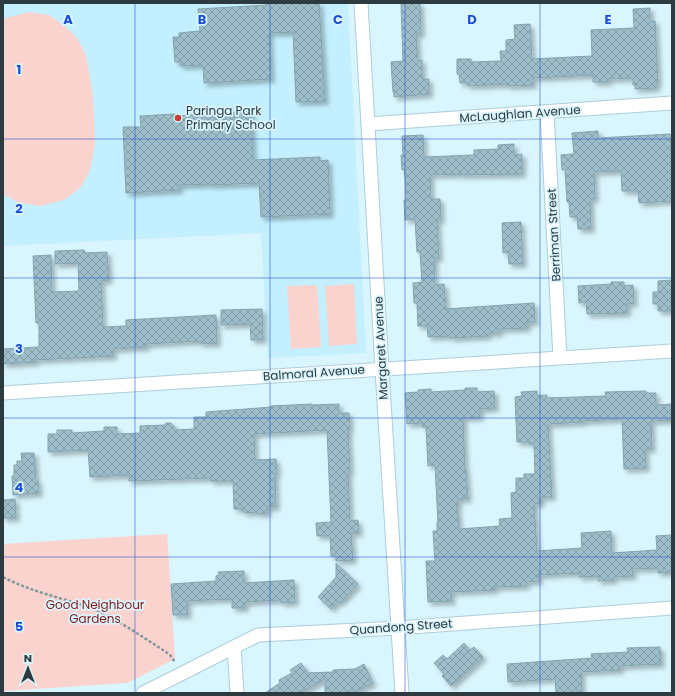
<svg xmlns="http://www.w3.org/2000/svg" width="675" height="696" font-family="Poppins,sans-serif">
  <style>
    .built { fill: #c3effe }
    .park { fill: #fad3ce }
    .building { fill: url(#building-cross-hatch); stroke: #83a4af; filter: url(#shadow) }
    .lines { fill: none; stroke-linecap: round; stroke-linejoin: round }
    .minor-casing { stroke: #acced9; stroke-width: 15 }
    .path { stroke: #82979e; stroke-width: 2.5; stroke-dasharray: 3 2; stroke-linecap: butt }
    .minor { stroke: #fff; stroke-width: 13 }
    .grid { fill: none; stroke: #1d4ed8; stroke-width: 1; stroke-opacity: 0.55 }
    .poi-dot { fill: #ca3c35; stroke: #d9f5fe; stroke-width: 1.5 }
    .labels { text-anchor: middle; stroke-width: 3.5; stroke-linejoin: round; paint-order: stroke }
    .poi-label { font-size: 12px; fill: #2d3b40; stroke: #d9f5fe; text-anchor: start }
    .street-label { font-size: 12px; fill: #2d3b40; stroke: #d9f5fe }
    .park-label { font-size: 12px; fill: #851917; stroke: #d9f5fe }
    .grid-label { font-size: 13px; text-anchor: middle; font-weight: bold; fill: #1d4ed8; stroke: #d9f5fe; stroke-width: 3.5; stroke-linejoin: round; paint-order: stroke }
  </style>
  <defs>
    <pattern id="building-cross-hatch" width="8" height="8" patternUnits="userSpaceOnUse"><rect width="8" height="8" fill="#9dbeca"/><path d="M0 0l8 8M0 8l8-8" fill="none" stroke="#809ca5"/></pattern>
    <filter id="shadow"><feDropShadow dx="3.5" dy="3.5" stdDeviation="2" flood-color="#0004"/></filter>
  </defs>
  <rect width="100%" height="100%" fill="#d9f5fe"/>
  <path class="built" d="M3,3H348L366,353L268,358L261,233L3,246Z"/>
  <path class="park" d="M29,12L49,15L65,26L77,38L86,55L93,96L95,144L90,170L81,187L64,200L40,206L17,202L3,194V20L6,18Z
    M354,284L357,344L329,346L325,286Z
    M317,285L321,347L291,349L287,286Z
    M167,534L175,659L127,683L3,691V544Z"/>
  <path class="building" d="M267,3H319L325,101L296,102L293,32L269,33L271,79L204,83L203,65L181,66L180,62H175L173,37H179V33L200,31L198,9L267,5Z
    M401,3H420L421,34H416L418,61L422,60V79H429V94L394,97V92H393L391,62L403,61Z
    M650,8V21H655L658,83H656V88L635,89V85H633V78L608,79V82H593V75L533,78V85L508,86V84L468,86V83H460L459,74H457V59H471V62L501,61L500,51H506V40L515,39L514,25L530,24L532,59L592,56L591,30L634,28L633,9Z
    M251,111L253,160L320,157V161L328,160L330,214L261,217L259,183L212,185V184L179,185V190L126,193L123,127H141L140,116L175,114V116Z
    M598,131V138L670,134L672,162V201L639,203L638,191H622L621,171L594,172L595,199H590L591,229H578L577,217H570L569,202H567L565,169L562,170L561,155L574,154L572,133Z
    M423,135L424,157L474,155V150L498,149V145L514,144V155L522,154V174L460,175V174L430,175L431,199H440L441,220H437L439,258H434L435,285L444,284L446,309L534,303L535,322H527V328L499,329V333H488V336L451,338L450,336L428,337L427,326H418L417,303H414L413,283L422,282L420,252H417L415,219L405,220L404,200H406L405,176L404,169L402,170L401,155H403L402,136Z
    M521,222L523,264H509L508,252L503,253L502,223Z
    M84,250L85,253L107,252L109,280L101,281L103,327L126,326V320L216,315L217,343L201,344V341L146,344V347L113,349V356L35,360V362L3,364V349L39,347V323H36L33,256L51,255L52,292L79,291L78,263L55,264V251Z
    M672,280V311H658V304H653V292H658V281Z
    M611,282H624V286L633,285L634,303L627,304V313L587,314L586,302L579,303L578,286L611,284Z
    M262,309L263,340H251L250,324L221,325V310Z
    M465,388H477V392L494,391L495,408L480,409V417L463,418L465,470H466L468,499H458V505H457L459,529L500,526L499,519L512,518L511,493L516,492V478H524V474H535L534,444H529V442H517L515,397L522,396L521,392L537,391V396L547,395V398L606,396L605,392L646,391V393H656V405L672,404V420L651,421L652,449H645L646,468L624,469L622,419L584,421V422L548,424L552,497H541V503L534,504L537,551L582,548L581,533L611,531L612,553L657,550L656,536L672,535V572L658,573V568L632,569L633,576L613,577L614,580L598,581V576L579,577V573L538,575L539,581L526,582V586L494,587L495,590L451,592L452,601L428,602L426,561H435L433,531H437V522H438L435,465L428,466L426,427H422V423L407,424L405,393L418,392V390L431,389V392L465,390Z
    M312,404V405L339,404V413H349L350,429H348L350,472H348L350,521L358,520L359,533H351L353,560L336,561V556H331L330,536H317L316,523L331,522L327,430L254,434L255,460L276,459L277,474H275L276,507H267L268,513L258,514L256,512L245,513L241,509H234L233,481H211L210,478L129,481V475L90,477L88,450L48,452V434H57V430H72V433L104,431V427H117V434L140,433V426L165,425L166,423H171L177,430L194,429V417H206V412L272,407L271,406Z
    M21,453H34L36,481H38L39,493L13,495L12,476H14V465H17V461H22Z
    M15,499L16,518H3V500Z
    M336,563L358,584L340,603L338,601L331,609L318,597L336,577Z
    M244,571V583L294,580L295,602L281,603V600L245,602V608H232V599L227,600V599L187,601L188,615H173L171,584L216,581V576L219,575L218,572Z
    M464,643L470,650L474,647L483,657L451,686L442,676L444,674L434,663L443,655L447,659Z
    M660,647L661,664L620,666V670L581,672L582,692L556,693L555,679L508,682L507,664L592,658L591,654L628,652L627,648Z
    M301,663L308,673L333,672V670L355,669L364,664L373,683L354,692L325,693V679L300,693H265L280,683L279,680L292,673L290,670Z"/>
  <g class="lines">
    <g class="minor-casing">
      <path id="minor" d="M361,3L382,369L402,693
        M547,112L560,358
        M368,124L672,103
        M3,393L672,351
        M234,647L237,693
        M143,693L183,673L234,647L258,635L398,628L672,608"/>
    </g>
    <path class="path" d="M3,577C24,588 46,594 69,601C75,603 81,604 86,606C114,617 138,634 163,650L170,655L175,662"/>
    <use href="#minor" class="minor"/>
  </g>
  <path class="grid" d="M135,3V693M270,3V693M405,3V693M540,3V693M3,139H672M3,278H672M3,418H672M3,557H672"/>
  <circle class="poi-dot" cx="178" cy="118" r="4"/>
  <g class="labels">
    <g class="poi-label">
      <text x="186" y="115">Paringa Park<tspan x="186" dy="14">Primary School</tspan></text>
    </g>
    <g class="street-label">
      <text transform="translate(520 114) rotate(-4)" y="4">McLaughlan Avenue</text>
      <text transform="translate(554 235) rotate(-93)" y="4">Berriman Street</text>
      <text transform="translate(381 348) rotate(-93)" y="4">Margaret Avenue</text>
      <text transform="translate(314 373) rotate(-4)" y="4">Balmoral Avenue</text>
      <text transform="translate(401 627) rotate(-4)" y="4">Quandong Street</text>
    </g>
    <g class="park-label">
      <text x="95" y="609">Good Neighbour<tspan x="95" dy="14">Gardens</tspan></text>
    </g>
  </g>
  <g class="grid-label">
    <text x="68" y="24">A</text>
    <text x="202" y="24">B</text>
    <text x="338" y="24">C</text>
    <text x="472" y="24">D</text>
    <text x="608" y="24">E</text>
    <text x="19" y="74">1</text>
    <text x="19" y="213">2</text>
    <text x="19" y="353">3</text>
    <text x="19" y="492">4</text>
    <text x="19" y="631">5</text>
  </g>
  <rect width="675" height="696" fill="none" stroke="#2d3b40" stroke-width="8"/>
  <g transform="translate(28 668)" stroke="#d9f5fe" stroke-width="3" paint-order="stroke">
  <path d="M0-3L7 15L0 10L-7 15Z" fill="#2d3b40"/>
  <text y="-6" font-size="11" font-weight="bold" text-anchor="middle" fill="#2d3b40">N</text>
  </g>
</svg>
